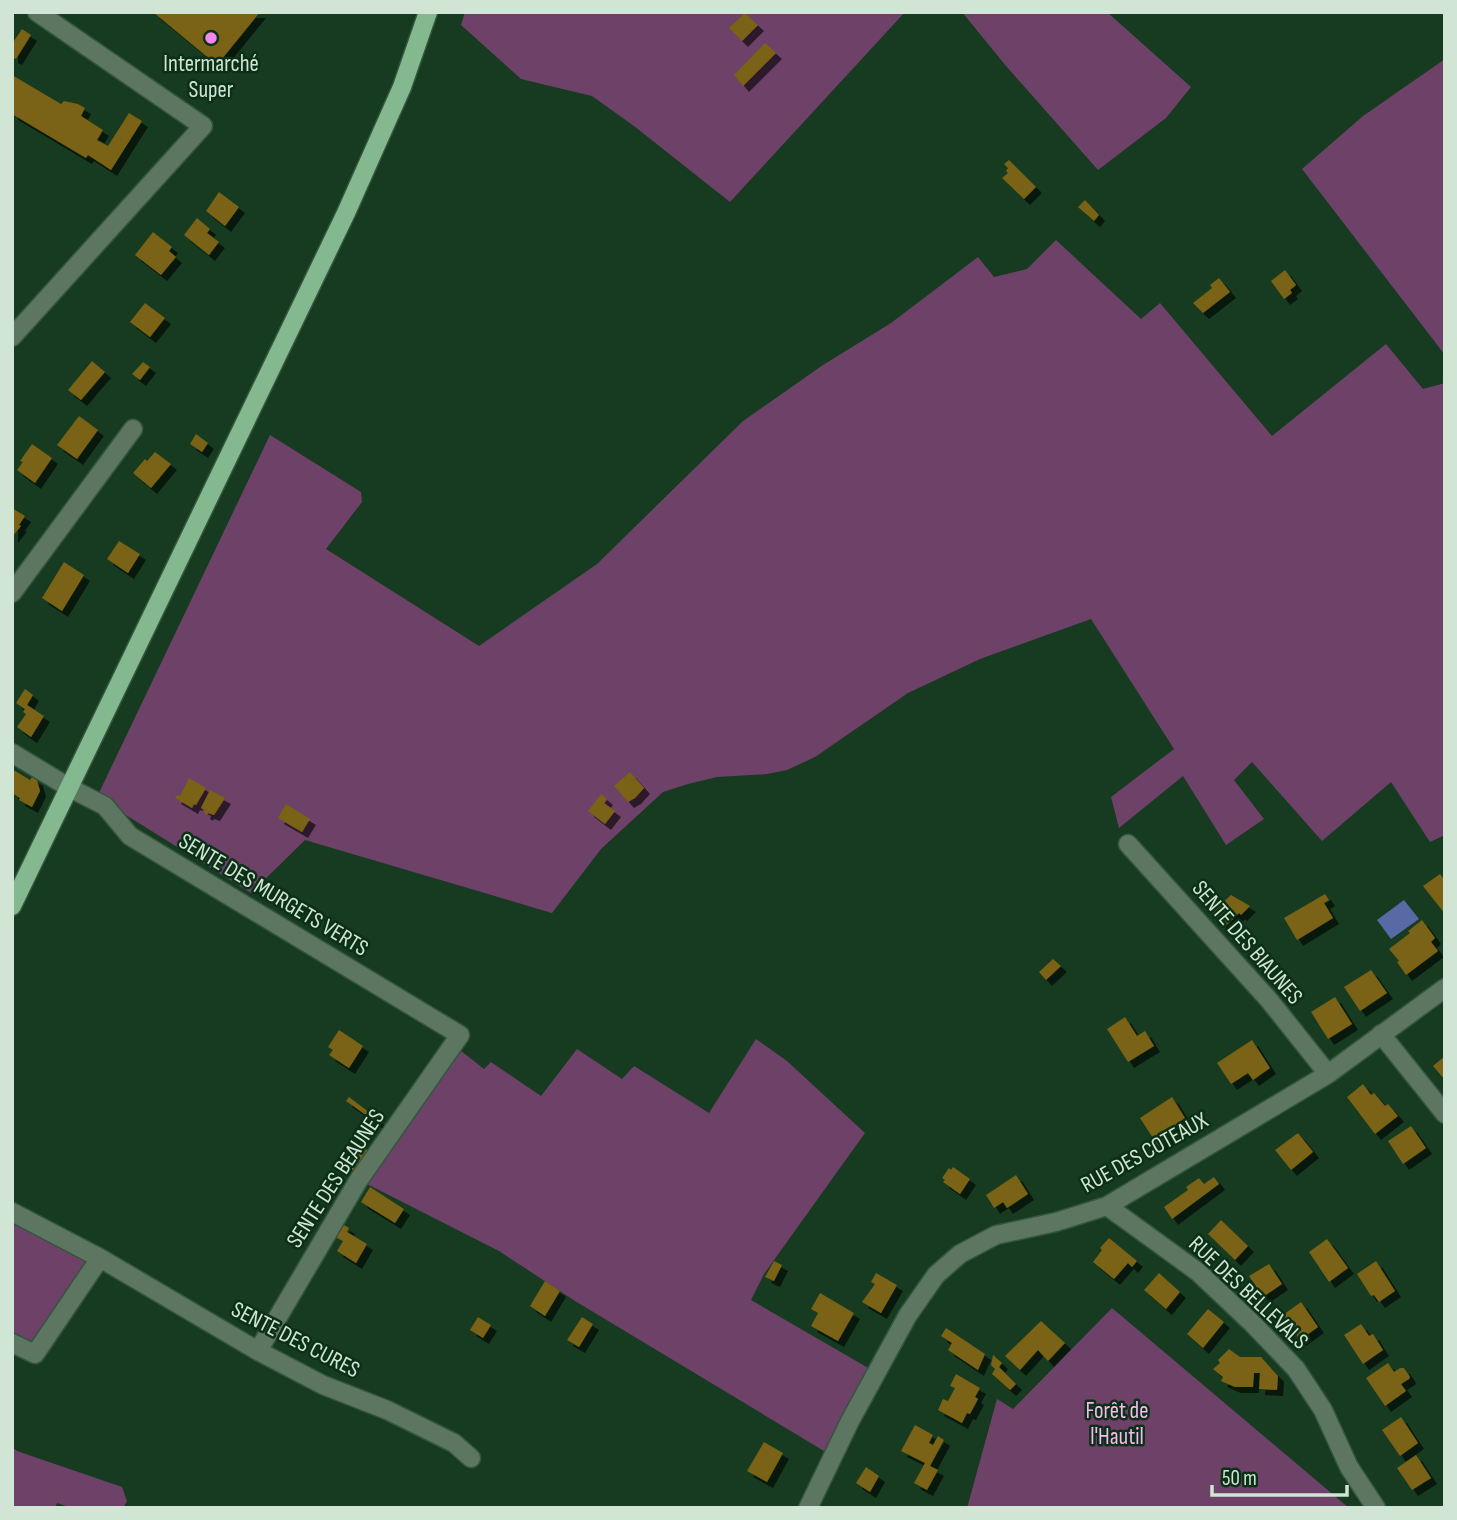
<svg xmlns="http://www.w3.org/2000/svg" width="1457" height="1520" font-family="'Sofia Sans Condensed',sans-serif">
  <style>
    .green { fill: #6e4169 }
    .water { fill: #586aa6 }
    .building { fill: #7a6212; filter: url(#shadow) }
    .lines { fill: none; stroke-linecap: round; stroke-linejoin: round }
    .minor-casing { stroke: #34563d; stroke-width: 21 }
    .major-casing { stroke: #34563d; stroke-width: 21 }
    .minor { stroke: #5c7661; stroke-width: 18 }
    .major { stroke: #84b98f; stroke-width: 18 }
    .poi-dot { fill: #f688ed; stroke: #0b3017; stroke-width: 2.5 }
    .labels { text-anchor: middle; stroke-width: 5; stroke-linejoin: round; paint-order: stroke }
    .poi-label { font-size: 23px; fill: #d1e5d4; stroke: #0b3017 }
    .street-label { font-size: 23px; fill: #d1e5d4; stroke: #0b3017 }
    .park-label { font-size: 23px; fill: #f8b9f1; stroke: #0b3017 }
  </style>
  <defs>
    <filter id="shadow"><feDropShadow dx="6" dy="6" stdDeviation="0" flood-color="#0009"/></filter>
  </defs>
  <rect width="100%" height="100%" fill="#163b20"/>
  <path class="green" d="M465,12H905L730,202L634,126L592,96L521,79L461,25Z
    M962,12H1107L1191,87L1166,118L1098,170L1006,66Z
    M1445,59V355L1302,169L1363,116Z
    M1056,240L1141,319L1160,303L1272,436L1386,344L1423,389L1445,383V835L1430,842L1391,782L1322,841L1252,762L1234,780L1264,819L1226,845L1183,776L1119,828L1111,797L1174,749L1091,619L980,659L908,693L815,757L787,770L767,774L717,777L688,784L663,792L601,849L552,913L305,840L251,893L97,797L270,435L361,492L362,502L326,549L479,646L597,564L743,421L823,365L891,323L978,257L994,277L1027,269Z
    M756,1039L787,1061L865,1133L764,1274L751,1300L870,1369L824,1451L575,1301L499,1251L365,1183L456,1047L484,1069L491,1062L541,1096L577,1049L622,1079L634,1066L709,1113Z
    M12,1206L100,1258L36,1360L12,1346Z
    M1112,1308L1349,1508H967L997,1399L1013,1409Z
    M12,1447L17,1451L122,1487L127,1501L123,1508H72L57,1503L55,1508H12Z"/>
  <path class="water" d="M1404,900L1419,919L1391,939L1377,920Z"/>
  <path class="building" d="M153,12H260L217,65Z
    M745,13L758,25L742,41L729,28Z
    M22,29L31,35L16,59L12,57V44Z
    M765,43L776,53L743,86L734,75Z
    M12,75L61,104L64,101L78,104L85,108L81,116L103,130L97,140L108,146L129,113L142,121L111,170L88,155L86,158L12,114Z
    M1009,160L1036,187L1024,199L1002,178L1008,173L1006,171L1008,168L1004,164Z
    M219,192L239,207L225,226L206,211Z
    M1085,200L1099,215L1094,221L1078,207Z
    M197,218L210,229L207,233L219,242L209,255L184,235Z
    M153,232L172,247L169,251L176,257L161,275L135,255Z
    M1285,270L1296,285L1290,290L1292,293L1284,299L1271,281Z
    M1219,278L1230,292L1203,313L1193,303L1212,288L1210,285Z
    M145,303L165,318L150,337L130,322Z
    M92,361L105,372L81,400L68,390Z
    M143,362L150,367L140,380L132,374Z
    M79,416L98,430L77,459L57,445Z
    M196,434L208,443L202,452L190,444Z
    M32,444L52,458L35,483L17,470L23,462L20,461Z
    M155,452L171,464L151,488L133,473L145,459L147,461Z
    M12,508L25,516L19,525L21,526L12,537Z
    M119,541L140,554L128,573L107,559Z
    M64,562L84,575L62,611L42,598Z
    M25,689L33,695L27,705L44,716L31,737L17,727L26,714L23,712L25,709L16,703Z
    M12,769L30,780L32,777L37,780L40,791L32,807L19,800L20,798L12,793Z
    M630,772L644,788L635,798L628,802L614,786Z
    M189,778L206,788L196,805L194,804L192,808L175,798L177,795L180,796Z
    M210,790L225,798L214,815L208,813L207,815L204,813L205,810L201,808Z
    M601,794L607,799L604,803L615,811L605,824L588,811Z
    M286,804L310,819L302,832L278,818Z
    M1440,874L1445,881V914L1423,886Z
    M1325,894L1329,900L1324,903L1333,918L1297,940L1284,918Z
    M1231,895L1250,906L1241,915L1239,913L1225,927L1212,913Z
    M1422,920L1435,938L1431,942L1438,951L1406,975L1397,962L1399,961L1389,949L1410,933L1408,931Z
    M1053,959L1061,966L1046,980L1039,972Z
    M1371,970L1387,993L1360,1011L1344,987Z
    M1335,997L1352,1024L1328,1039L1311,1012Z
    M1125,1017L1137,1036L1145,1031L1154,1046L1128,1062L1107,1029Z
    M339,1030L363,1046L349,1068L329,1055L333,1050L328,1047Z
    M1252,1040L1270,1068L1253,1080L1248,1073L1231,1084L1217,1063Z
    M1445,1056V1080L1433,1066Z
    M1363,1084L1371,1095L1374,1093L1385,1106L1388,1104L1398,1116L1375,1134L1347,1097Z
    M349,1097L382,1122L380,1125L346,1101Z
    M1172,1097L1185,1118L1165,1132L1169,1139L1158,1146L1140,1118Z
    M1411,1126L1426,1148L1403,1164L1388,1141Z
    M1298,1133L1313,1152L1291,1170L1275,1150Z
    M365,1144L368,1146L366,1149L368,1151L354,1171L347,1167L360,1146L363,1147Z
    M953,1167L970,1179L960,1194L943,1182L945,1180L942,1178L949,1168L951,1170Z
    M1016,1175L1028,1194L1007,1208L1003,1202L994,1208L986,1195Z
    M1214,1177L1219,1184L1172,1219L1164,1207L1188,1190L1186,1187L1199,1178L1204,1184Z
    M370,1187L404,1209L395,1223L361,1202Z
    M1221,1220L1248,1246L1235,1260L1208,1234Z
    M344,1225L349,1228L347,1232L367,1244L356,1263L337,1251L343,1241L335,1237Z
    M1109,1238L1137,1261L1132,1267L1128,1263L1114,1279L1093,1262L1102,1250L1100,1248Z
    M1327,1239L1348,1268L1329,1282L1309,1252Z
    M774,1261L782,1265L774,1281L765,1277Z
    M1376,1261L1395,1291L1379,1302L1374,1295L1371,1296L1357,1274Z
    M1269,1264L1282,1284L1263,1297L1249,1276Z
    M876,1273L897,1285L881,1313L862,1302L875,1284L871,1282Z
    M1159,1273L1180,1292L1166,1309L1144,1290Z
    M545,1281L560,1291L545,1316L530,1306Z
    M820,1293L854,1313L838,1341L811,1326L818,1313L811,1309Z
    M1301,1302L1318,1327L1300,1340L1283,1315Z
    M1208,1309L1224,1322L1203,1348L1187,1334Z
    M478,1317L491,1325L483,1338L470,1330Z
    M582,1317L593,1324L579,1347L567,1340Z
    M1041,1321L1065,1343L1048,1361L1038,1350L1020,1370L1005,1356Z
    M1361,1324L1369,1336L1373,1334L1383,1350L1363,1364L1344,1335Z
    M946,1328L985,1354L978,1370L948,1350L952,1343L941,1336Z
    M1229,1349L1240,1357H1261L1278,1376L1277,1390L1259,1389L1260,1373H1254L1253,1387H1235L1221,1381L1223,1377L1213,1369L1220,1363L1218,1360Z
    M993,1355L1002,1363L999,1367L1016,1384L1010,1390L992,1374L995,1369L991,1365Z
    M1388,1363L1394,1372L1400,1368H1404L1410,1377L1409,1379L1401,1384L1406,1391L1385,1406L1366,1378Z
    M956,1374L980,1388L975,1397L978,1399L970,1414L967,1413L962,1423L938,1410L943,1399L948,1401L955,1388L950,1386Z
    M1401,1417L1418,1443L1400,1456L1382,1430Z
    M915,1425L933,1435L929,1443L933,1445L938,1436L944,1440L930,1466L938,1470L927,1490L914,1483L925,1463L901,1451Z
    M764,1442L783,1453L767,1482L747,1471Z
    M1416,1455L1431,1478L1412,1490L1397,1468Z
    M866,1467L879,1476L870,1492L856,1483Z"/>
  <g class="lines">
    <g class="minor-casing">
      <path id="minor" d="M12,337L203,126L37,12
        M12,593L133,429
        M12,753L70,788L105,806L130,836L460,1035L358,1181L258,1351
        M1128,844L1269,1000L1328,1074
        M1381,1034L1445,1114
        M1107,1206L1198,1272L1253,1324L1296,1369L1323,1410L1349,1467L1376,1508
        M12,1212L100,1258
        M12,1343L35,1354L100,1258L258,1351L323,1385L387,1410L454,1443L471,1458
        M808,1508L850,1421L908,1315L936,1275L960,1254L996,1235L1056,1222L1107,1206L1328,1074L1445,988"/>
    </g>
    <g class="major-casing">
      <path id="major" d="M12,906L346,213L402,87L428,12"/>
    </g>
    <use href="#minor" class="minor"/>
    <use href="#major" class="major"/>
  </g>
  <circle class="poi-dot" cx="211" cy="38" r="7"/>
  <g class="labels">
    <g class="poi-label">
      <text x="211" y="71">Intermarché<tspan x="211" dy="26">Super</tspan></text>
    </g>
    <g class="street-label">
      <text transform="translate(274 894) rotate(31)" y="8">SENTE DES MURGETS VERTS</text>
      <text transform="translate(1248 942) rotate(49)" y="8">SENTE DES BIAUNES</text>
      <text transform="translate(1144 1152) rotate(-29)" y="8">RUE DES COTEAUX</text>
      <text transform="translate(335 1178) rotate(-57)" y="8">SENTE DES BEAUNES</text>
      <text transform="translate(1249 1292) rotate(43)" y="8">RUE DES BELLEVALS</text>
      <text transform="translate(296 1339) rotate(27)" y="8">SENTE DES CURES</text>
    </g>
    <g class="park-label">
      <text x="1117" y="1418">Forêt de<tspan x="1117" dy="26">l'Hautil</tspan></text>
    </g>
  </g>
  <rect width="1457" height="1520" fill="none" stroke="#d1e5d4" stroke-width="28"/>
  <path d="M1212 1485v10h135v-10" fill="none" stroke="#d1e5d4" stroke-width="3.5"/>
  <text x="1222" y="1485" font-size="21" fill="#d1e5d4" stroke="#0b3017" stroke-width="5" paint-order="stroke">50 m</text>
</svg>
